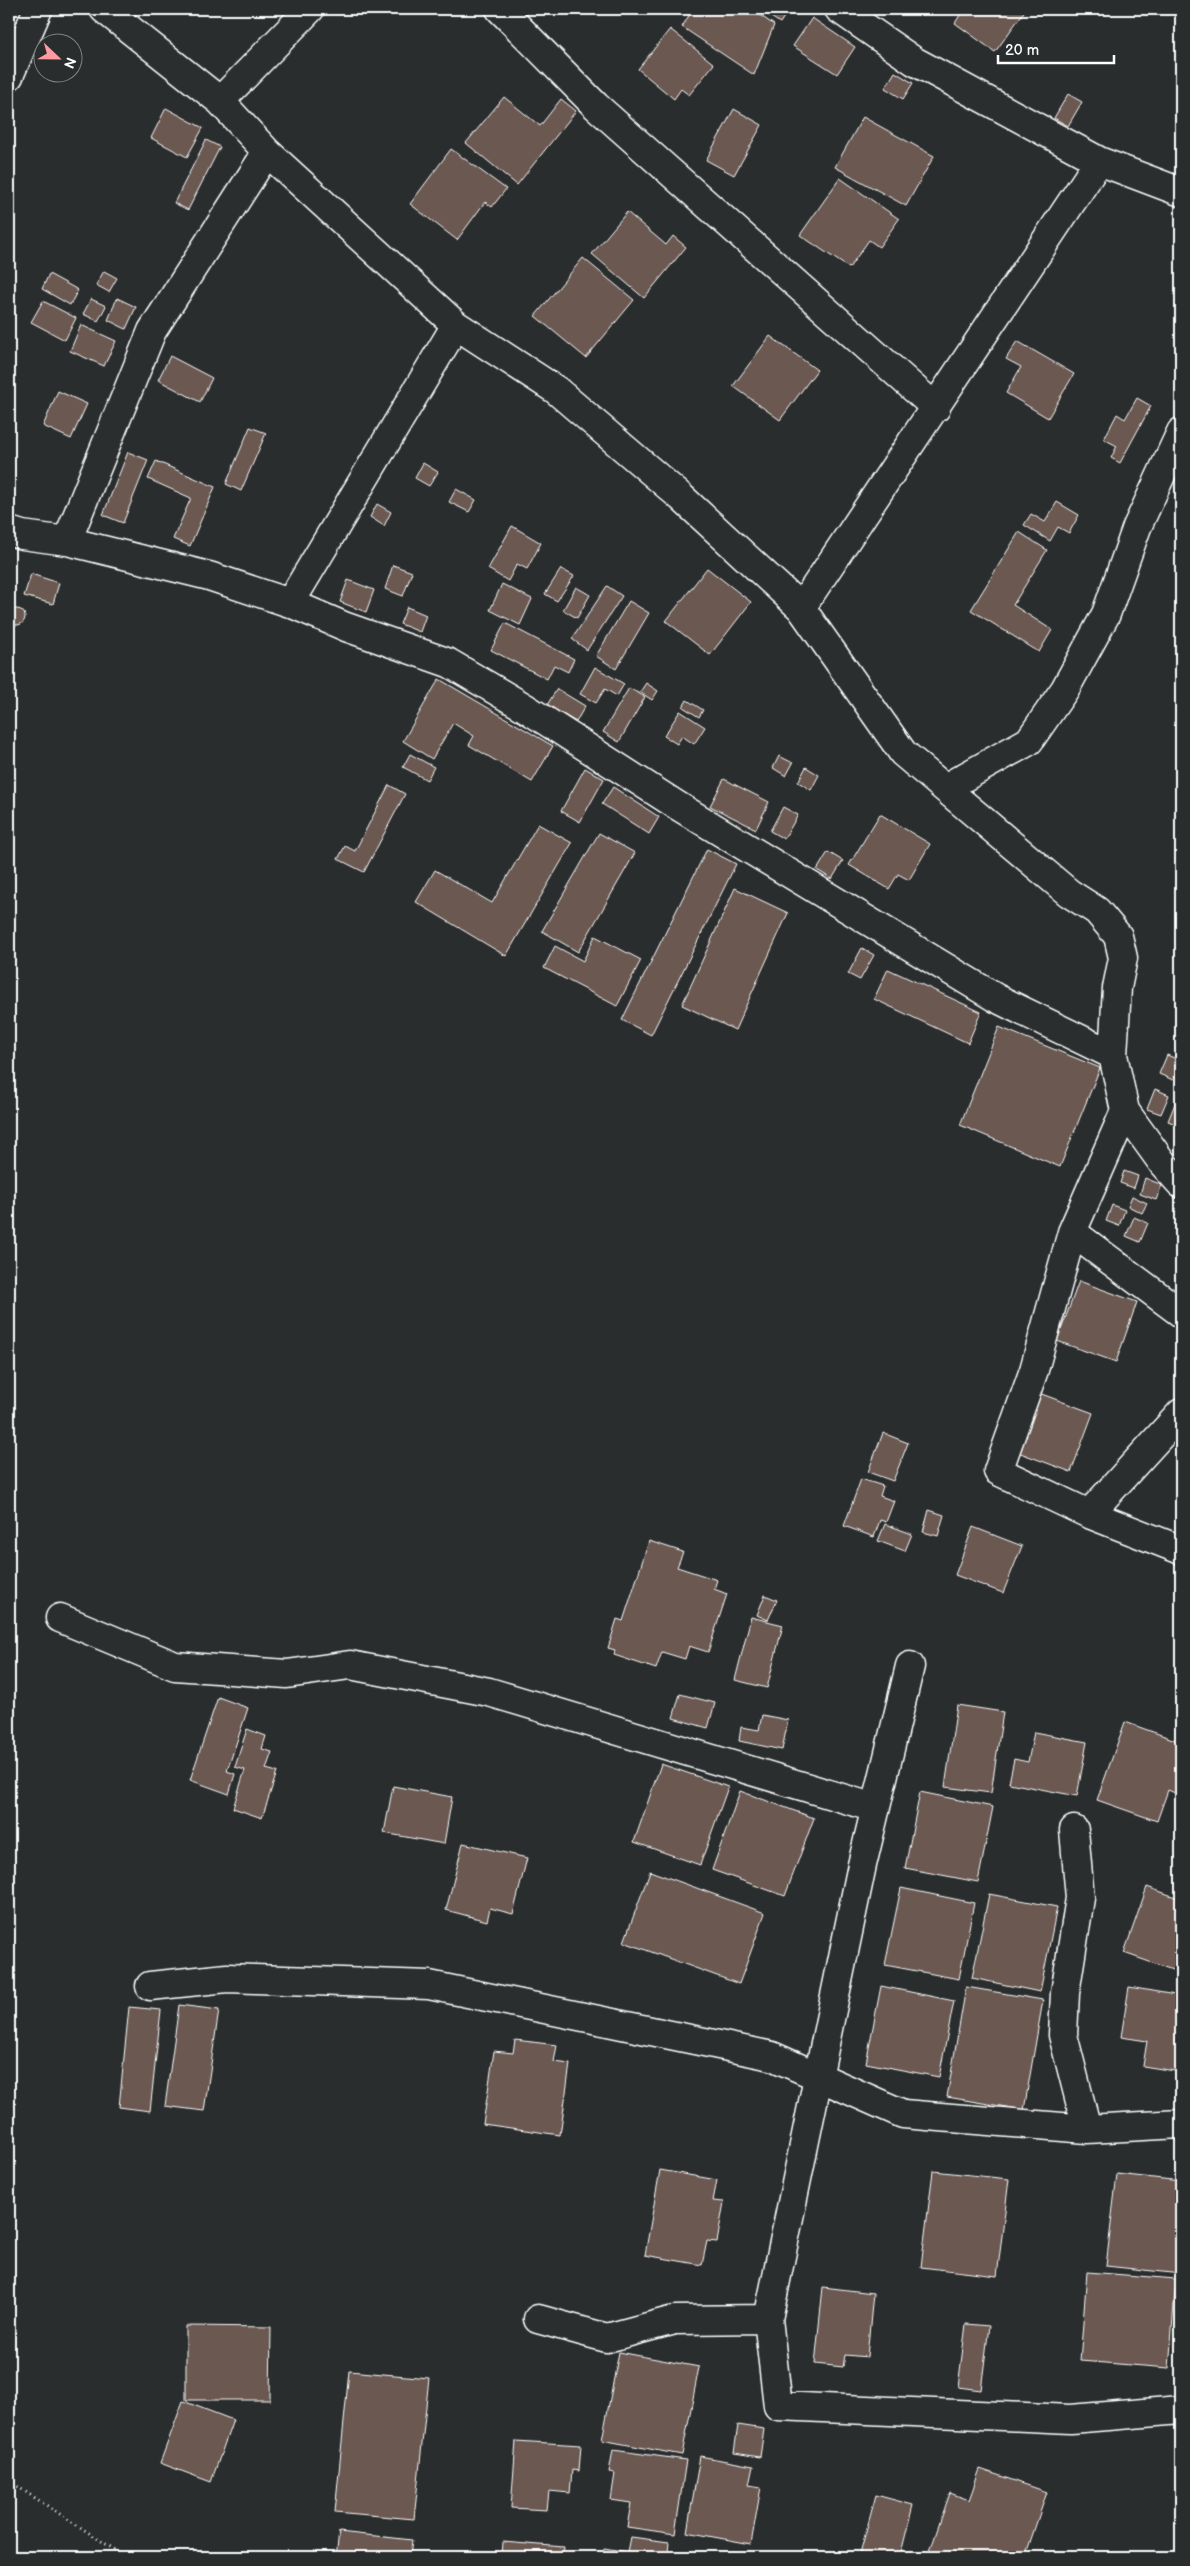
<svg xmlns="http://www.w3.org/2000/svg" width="1190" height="2566" font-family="'Balsamiq Sans',sans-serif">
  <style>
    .building { fill: #6a5951; stroke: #fff }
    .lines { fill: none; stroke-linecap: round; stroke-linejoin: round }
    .minor-casing { stroke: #fff; stroke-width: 31 }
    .path { stroke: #fff; stroke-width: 3; stroke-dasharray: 1 4; stroke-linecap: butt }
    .minor { stroke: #2a2d2e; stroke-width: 28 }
  </style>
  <rect width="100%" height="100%" fill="#2a2d2e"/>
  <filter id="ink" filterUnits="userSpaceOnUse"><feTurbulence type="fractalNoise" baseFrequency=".02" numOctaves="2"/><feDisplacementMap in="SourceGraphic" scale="10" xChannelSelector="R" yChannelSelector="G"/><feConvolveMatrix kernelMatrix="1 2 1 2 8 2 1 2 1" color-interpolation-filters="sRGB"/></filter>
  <g filter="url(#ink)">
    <path class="building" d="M693,9H751L774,25L754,75L682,27Z
      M759,9H789L780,23Z
      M964,9H1026L995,52L955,23Z
      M812,18L855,47L837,74L793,46Z
      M670,29L714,64L689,95L681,89L674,99L638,69Z
      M60,37L71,42H57Z
      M72,44L79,47L72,60Z
      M895,72L913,83L903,99L885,88Z
      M1068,94L1082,102L1068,126L1054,118Z
      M504,97L540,126L561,99L576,111L517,185L466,143Z
      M166,108L203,128L187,157L151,138Z
      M734,109L762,125L734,175L706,160Z
      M863,117L934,156L906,206L835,167Z
      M206,140L220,147L188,210L174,203Z
      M451,149L506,189L492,207L485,202L457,240L410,204Z
      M840,178L899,219L879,247L869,240L849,268L800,235Z
      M627,212L666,245L673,236L686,247L644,298L592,254Z
      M583,258L634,300L586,358L535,316Z
      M104,271L117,278L109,292L96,285Z
      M49,274L78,290L70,305L42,289Z
      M117,298L136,307L126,329L108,320Z
      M91,299L106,306L98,321L83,314Z
      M43,301L76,318L65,340L31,322Z
      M81,325L116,341L104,366L70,351Z
      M770,336L817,370L780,420L733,386Z
      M1017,341L1074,374L1048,418L1006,393L1021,367L1006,359Z
      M170,356L212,378L200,402L158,380Z
      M58,391L87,404L71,439L43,426Z
      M1137,398L1151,406L1120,463L1111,458L1117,446L1104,439L1117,414L1125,419Z
      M250,427L266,433L241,491L226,484Z
      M128,452L148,460L123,523L103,515Z
      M156,461L215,487L190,546L173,539L191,498L148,479Z
      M423,463L438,472L429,486L415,478Z
      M456,489L476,500L469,512L449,502Z
      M1057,502L1079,515L1069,533L1058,527L1050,541L1024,525L1031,514L1045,522Z
      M377,504L391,512L384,526L370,517Z
      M512,526L541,543L527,569L517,564L508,581L488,569Z
      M1019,532L1047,550L1013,605L1052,630L1039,652L971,610Z
      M393,565L412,572L403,596L385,589Z
      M707,568L751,602L710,655L666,621Z
      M561,569L574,576L557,601L545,594Z
      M31,574L59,583L53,604L24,596Z
      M348,580L374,590L366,612L340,602Z
      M502,584L532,599L520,625L490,610Z
      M607,586L622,596L587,650L572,639Z
      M576,587L590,595L577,618L563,610Z
      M629,601L649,613L616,669L596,656Z
      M407,607L426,615L420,632L400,624Z
      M9 617a8 8 0 1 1 16 0a8 8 0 1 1-16 0Z
      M505,623L574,659L568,672L554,665L547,679L491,650Z
      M595,667L624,684L617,696L605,689L596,703L580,694Z
      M439,679L553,746L532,782L469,745L474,736L453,723L432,759L403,741Z
      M646,683L658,691L652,700L640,692Z
      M629,688L645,697L619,742L603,732Z
      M557,689L585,706L576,722L547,705Z
      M687,700L703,710L699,717L683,707Z
      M680,711L705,727L694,744L682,736L677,744L664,736Z
      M410,754L434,767L427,780L403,767Z
      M779,756L793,763L786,776L773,768Z
      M806,767L819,775L811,790L798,782Z
      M585,768L604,779L580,822L561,811Z
      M724,779L769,802L756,829L710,806Z
      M389,785L405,794L364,872L338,859L345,846L355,851Z
      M613,787L659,817L649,834L602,804Z
      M783,807L798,815L784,839L770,831Z
      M880,814L930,844L909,880L898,874L889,889L849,865Z
      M538,824L572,843L506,956L416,902L435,870L492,903Z
      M599,833L635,853L578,952L542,931Z
      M707,849L736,864L651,1035L622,1020Z
      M828,852L843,861L832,879L817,870Z
      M735,888L788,913L735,1030L682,1005Z
      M595,936L641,960L617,1006L544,968L555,946L583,961Z
      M862,948L874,955L860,980L848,974Z
      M888,969L981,1012L968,1043L874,999Z
      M999,1027L1100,1068L1060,1167L960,1125Z
      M1167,1055L1181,1061L1173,1080L1159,1074Z
      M1155,1089L1169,1095L1161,1114L1147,1109Z
      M1176,1101L1181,1103V1126L1168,1121Z
      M1124,1171L1138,1176L1134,1188L1120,1183Z
      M1145,1178L1162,1185L1156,1200L1140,1194Z
      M1132,1196L1147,1203L1142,1213L1128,1206Z
      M1112,1205L1125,1210L1119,1226L1106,1221Z
      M1134,1217L1148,1223L1140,1242L1126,1236Z
      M1079,1281L1137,1302L1116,1362L1057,1341Z
      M1036,1392L1093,1413L1071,1472L1015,1451Z
      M883,1433L908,1443L893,1481L868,1472Z
      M861,1479L883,1486L880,1496L894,1501L886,1522L880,1520L874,1537L844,1526Z
      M929,1510L944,1515L938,1536L923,1532Z
      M885,1524L912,1534L905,1551L878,1541Z
      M973,1527L1022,1546L1003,1593L955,1575Z
      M649,1541L683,1552L677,1567L717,1580L714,1589L727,1594L708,1652L689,1646L685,1659L662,1652L656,1669L614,1655L615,1650L608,1648L617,1619L623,1621Z
      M765,1595L777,1600L768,1620L757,1615Z
      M751,1617L783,1625L767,1688L735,1680Z
      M680,1694L715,1703L708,1728L673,1718Z
      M218,1697L248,1708L227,1771L235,1774L229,1794L190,1780Z
      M957,1705L1003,1712L991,1793L945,1787Z
      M762,1715L788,1720L782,1750L739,1741L741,1727L759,1730Z
      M1125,1722L1181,1742V1752L1175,1768L1181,1770V1774L1175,1793L1168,1790L1157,1821L1097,1800Z
      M247,1729L266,1736L262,1749L272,1752L266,1769L277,1772L262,1818L233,1808L245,1770L235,1767Z
      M1034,1732L1087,1742L1077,1796L1009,1783L1014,1759L1028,1762Z
      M661,1764L728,1787L700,1865L634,1842Z
      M393,1786L452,1797L444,1844L384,1833Z
      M740,1791L814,1818L785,1896L712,1870Z
      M920,1792L993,1807L978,1882L905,1868Z
      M463,1843L527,1858L513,1914L490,1908L487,1921L446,1910Z
      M650,1871L765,1913L739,1984L624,1942Z
      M1147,1887L1181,1899V1973L1124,1953Z
      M901,1888L974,1903L959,1979L885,1965Z
      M989,1894L1057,1907L1040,1992L972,1978Z
      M881,1986L954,2001L939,2077L866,2063Z
      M966,1987L1043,2000L1024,2110L947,2097Z
      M1129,1987L1181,1996V2072L1143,2066L1147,2041L1121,2037Z
      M179,2005L219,2010L204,2111L165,2106Z
      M129,2007L161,2010L150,2111L119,2107Z
      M515,2040L557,2045L554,2062L570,2064L560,2135L483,2124L494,2051L513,2053Z
      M660,2170L717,2180L713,2201L724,2202L717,2242L707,2241L702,2265L645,2255Z
      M933,2171L1009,2179L997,2276L921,2267Z
      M1117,2174L1181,2181V2274L1106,2266Z
      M1087,2272L1176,2279L1169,2368L1080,2361Z
      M823,2287L873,2293L867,2357L845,2355L843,2367L815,2364Z
      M966,2324L989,2326L981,2390L958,2387Z
      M186,2326L271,2327L270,2400H186Z
      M619,2352L699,2367L682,2455L602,2440Z
      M349,2371L429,2378L414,2519L335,2512Z
      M183,2401L233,2420L211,2482L160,2463Z
      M738,2425L764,2429L760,2457L734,2453Z
      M516,2441L581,2445L579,2471L572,2470L570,2493L549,2491L547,2510L511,2508Z
      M613,2450L686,2460L675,2534L627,2527L631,2503L611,2500L615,2473L609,2472Z
      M700,2456L753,2466L749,2485L761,2487L751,2544L687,2532Z
      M980,2469L1047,2492L1025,2557H928L950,2493L969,2500Z
      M876,2495L913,2505L900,2557H859Z
      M339,2532L412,2540L410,2557H336Z
      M631,2537L669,2542L668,2553L673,2554L672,2557H602L604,2548L628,2552Z
      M503,2542L564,2547L563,2557H502Z"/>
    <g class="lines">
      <g class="minor-casing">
        <path id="minor" d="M104,9L220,101L267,152L456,325L556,390L681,497L801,608L903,753L1069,893L1097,911L1118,936L1123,958L1117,988L1113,1055L1125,1111L1164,1165L1181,1184
          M500,9L596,106L936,408
          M839,9L914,61L1099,161L1181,192
          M9,76L38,9
          M220,101L310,9
          M9,531L22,535L67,541L209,576L290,603L346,627L449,663L524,707L678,806L996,998L1113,1055
          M67,541L152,331L267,152
          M290,603L456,325
          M801,608L1099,161
          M945,788L1029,741L1065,689L1106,614L1137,527L1181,432
          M1125,1111L1072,1232L1034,1370L998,1471L1089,1514L1181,1413
          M1072,1232L1181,1313
          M1089,1514L1181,1550
          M60,1618L175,1666L287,1674L350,1665L489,1692L875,1808
          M910,1666L862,1865L768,2319L778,2406L1070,2419L1181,2410
          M1074,1830L1080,1898L1065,1993L1063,2035L1087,2129L1181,2124
          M150,1986L227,1978L429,1985L772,2056L903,2114L1087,2129
          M538,2319L607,2338L674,2320L768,2319"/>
      </g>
      <path class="path" d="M9,2481L126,2557"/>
      <use href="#minor" class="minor"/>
    </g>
  </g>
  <rect width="1190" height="2566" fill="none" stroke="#2a2d2e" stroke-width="30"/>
  <rect x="15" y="15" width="1160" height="2536" fill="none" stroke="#fff" stroke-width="2" filter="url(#ink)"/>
  <g transform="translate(58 58) rotate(112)"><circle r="24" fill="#2a2d2e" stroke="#7f8182"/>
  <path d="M0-4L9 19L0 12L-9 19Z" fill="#ff9aa2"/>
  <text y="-8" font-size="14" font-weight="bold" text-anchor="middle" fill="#ffffff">N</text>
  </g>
  <path d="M998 55v8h116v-8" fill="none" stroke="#ffffff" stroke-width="2.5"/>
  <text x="1005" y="55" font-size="15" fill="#ffffff" stroke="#2a2d2e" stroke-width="4" paint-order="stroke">20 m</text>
</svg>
